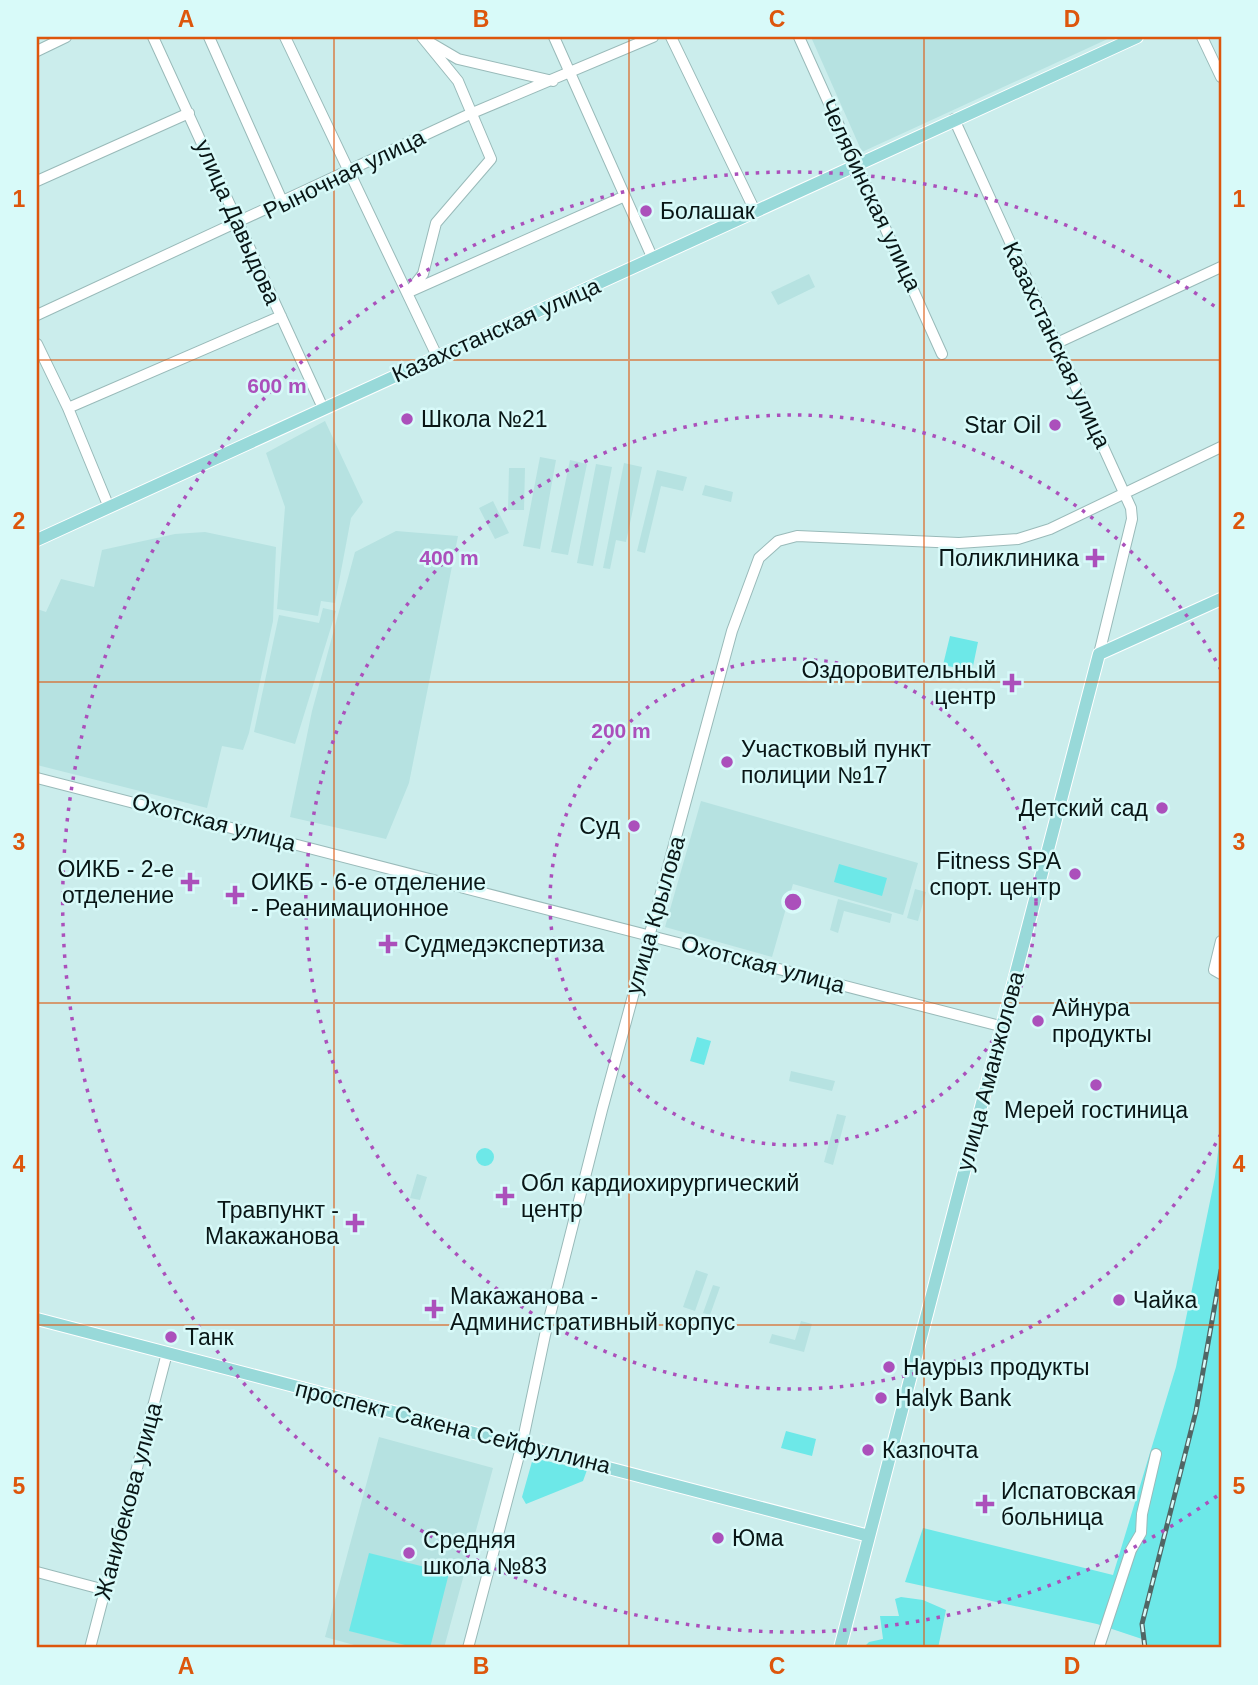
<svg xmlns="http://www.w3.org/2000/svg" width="1258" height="1685" font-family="Helvetica,sans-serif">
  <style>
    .built { fill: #b6e2e1 }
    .green { fill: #6de8e8 }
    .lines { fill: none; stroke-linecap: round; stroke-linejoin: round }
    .minor-casing { stroke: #99bab9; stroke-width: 12 }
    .major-casing { stroke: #fff; stroke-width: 14 }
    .minor { stroke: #fff; stroke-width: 10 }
    .major { stroke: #98d9d9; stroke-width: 12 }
    .rail-casing { stroke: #516665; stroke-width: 5 }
    .rail { stroke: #d8faf9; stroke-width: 2.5; stroke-dasharray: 8; stroke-linecap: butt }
    .grid { fill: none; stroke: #dd560c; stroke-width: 2; stroke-opacity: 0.55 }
    .ring { fill: none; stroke: #ab50bb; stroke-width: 3.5; stroke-dasharray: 3.5 7 }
    .poi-dot { fill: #ab50bb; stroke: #d8faf9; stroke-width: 2.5 }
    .labels { text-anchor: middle; stroke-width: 5; stroke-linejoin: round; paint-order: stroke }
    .street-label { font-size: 23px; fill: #091616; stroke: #d8faf9 }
    .poi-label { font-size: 23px; fill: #091616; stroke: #d8faf9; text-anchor: start }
    .centre { fill: #ab50bb; stroke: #d8faf9; stroke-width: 3.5 }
    .ring-label { font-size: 21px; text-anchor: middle; font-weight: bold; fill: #ab50bb; stroke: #d8faf9; stroke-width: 5; stroke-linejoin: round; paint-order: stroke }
    .neatline { fill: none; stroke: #dd560c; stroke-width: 2.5 }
    .grid-label { font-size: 23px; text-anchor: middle; font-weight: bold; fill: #dd560c }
  </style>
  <rect width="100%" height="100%" fill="#cbedec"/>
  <path class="built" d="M811,37H1112L862,152Z
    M809,274L815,287L778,305L771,292Z
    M325,421L363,502L351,518L335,603L321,601L318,616L277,609L285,507L266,453Z
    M540,457L556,460L540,549L523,546Z
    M570,460L587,464L568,555L551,552Z
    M624,463L642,467L626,542L616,540L610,569L603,568Z
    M596,464L612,467L593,566L577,563Z
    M509,468H525L524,510H508Z
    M657,470L687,477L683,491L661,486L645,553L637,551Z
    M705,485L733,492L731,502L702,495Z
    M493,501L509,533L495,539L479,508Z
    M396,531L458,536L409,783L386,839L290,817L312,711L355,552Z
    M205,532L276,547L273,621L249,733L243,750L222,746L207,808L37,765V609L46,612L61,579L94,587L102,550L175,534Z
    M323,608L336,611L295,744L254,732L279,615L319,623Z
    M701,801L918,863L903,915L793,884L772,957L665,927Z
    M915,889L926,892L918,921L907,918Z
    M838,899L892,914L890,923L844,911L838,933L830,930Z
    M791,1071L835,1081L832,1091L789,1081Z
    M837,1114L846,1116L833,1165L824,1162Z
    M417,1174L427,1177L420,1200L410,1198Z
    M696,1270L708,1274L695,1311L683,1307Z
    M713,1285L720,1287L710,1315L703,1313Z
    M801,1321L812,1324L804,1352L769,1343L772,1334L795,1340Z
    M379,1437L493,1468L444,1648H365L325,1637Z"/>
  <path class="green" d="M950,636L978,642L972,671L943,665Z
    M839,864L887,878L882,896L834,882Z
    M697,1037L711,1041L704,1065L690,1061Z
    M1221,1127V1648H1148L1145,1640L1097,1624L905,1582L923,1528L1113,1575L1176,1367L1215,1177Z
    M476 1157a9 9 0 1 1 18 0a9 9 0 1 1-18 0Z
    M786,1431L816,1439L812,1456L781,1448Z
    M533,1458L587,1470L583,1481L526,1504L522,1497Z
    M369,1553L449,1573L430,1648H417L349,1631Z
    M901,1597L923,1600L946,1610L938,1648H863L869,1642L883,1639L880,1616H899L895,1599Z"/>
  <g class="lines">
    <g class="minor-casing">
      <path id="minor" d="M153,37L323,408
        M209,37L283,203
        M285,37L437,356
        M422,37L458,81L491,159L436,223L423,274L409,292L625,196
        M554,37L653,259
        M671,37L755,211
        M799,37L942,354
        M1202,37L1221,77
        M429,42L458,59L553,81
        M37,51L66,37
        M954,119L1131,508L1132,519L1099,654
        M37,181L189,113
        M37,315L470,114L653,37
        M1057,343L1221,267
        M37,344L68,408L108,505
        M68,408L281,316
        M37,778L1000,1026
        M1221,941L1214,970L1221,974
        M37,1572L105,1590
        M1100,1644L1131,1550L1141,1533L1142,1514L1156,1454
        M90,1648L167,1353
        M468,1648L522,1444L545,1335L602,1110L732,631L759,558L778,541L797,536L959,543L1018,539L1050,529L1221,447"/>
    </g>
    <g class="major-casing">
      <path id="major" d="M37,540L1137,37
        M37,1319L869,1536
        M840,1648L1099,654L1221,599"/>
    </g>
    <use href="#minor" class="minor"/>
    <use href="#major" class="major"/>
    <g class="rail-casing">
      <path id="rail" d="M1145,1648L1142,1624L1196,1411L1221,1270"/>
    </g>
    <use href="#rail" class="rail"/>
  </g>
  <path class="grid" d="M334,37V1648M629,37V1648M924,37V1648M37,360H1221M37,682H1221M37,1003H1221M37,1325H1221"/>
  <g class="ring">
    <circle cx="793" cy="902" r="243"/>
    <path d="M1221 1134A487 487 0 1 1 1221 670"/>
    <path d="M1217 1496A730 730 0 1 1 1217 308"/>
  </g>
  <g class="poi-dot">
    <circle cx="646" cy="211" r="7"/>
    <circle cx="407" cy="419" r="7"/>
    <circle cx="1055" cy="425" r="7"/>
    <path d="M1091.5 547.5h7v7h7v7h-7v7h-7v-7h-7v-7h7z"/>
    <path d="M1008.5 672.5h7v7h7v7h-7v7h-7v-7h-7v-7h7z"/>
    <circle cx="727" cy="762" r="7"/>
    <circle cx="1162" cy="808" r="7"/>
    <circle cx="634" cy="826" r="7"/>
    <circle cx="1075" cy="874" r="7"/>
    <path d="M186.5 871.5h7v7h7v7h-7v7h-7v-7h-7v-7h7z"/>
    <path d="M231.5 884.5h7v7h7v7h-7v7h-7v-7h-7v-7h7z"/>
    <path d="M384.5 933.5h7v7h7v7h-7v7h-7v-7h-7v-7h7z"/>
    <circle cx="1038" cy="1021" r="7"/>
    <circle cx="1096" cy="1085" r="7"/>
    <path d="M501.5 1185.5h7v7h7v7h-7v7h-7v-7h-7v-7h7z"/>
    <path d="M351.5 1212.5h7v7h7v7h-7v7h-7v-7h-7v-7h7z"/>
    <circle cx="1119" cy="1300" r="7"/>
    <path d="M430.5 1298.5h7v7h7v7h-7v7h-7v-7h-7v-7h7z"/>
    <circle cx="171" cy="1337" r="7"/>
    <circle cx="889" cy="1367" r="7"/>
    <circle cx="881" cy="1398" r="7"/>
    <circle cx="868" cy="1450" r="7"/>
    <path d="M981.5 1493.5h7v7h7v7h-7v7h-7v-7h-7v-7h7z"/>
    <circle cx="718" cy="1538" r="7"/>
    <circle cx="409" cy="1553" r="7"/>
  </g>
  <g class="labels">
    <g class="street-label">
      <text transform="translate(344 174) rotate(-26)" y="8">Рыночная улица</text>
      <text transform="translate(871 195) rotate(65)" y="8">Челябинская улица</text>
      <text transform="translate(238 222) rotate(66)" y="8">улица Давыдова</text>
      <text transform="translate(496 330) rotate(-24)" y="8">Казахстанская улица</text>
      <text transform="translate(1057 345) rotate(65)" y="8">Казахстанская улица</text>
      <text transform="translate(214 822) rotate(15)" y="8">Охотская улица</text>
      <text transform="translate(655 915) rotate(-74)" y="8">улица Крылова</text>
      <text transform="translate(763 964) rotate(15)" y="8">Охотская улица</text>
      <text transform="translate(990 1071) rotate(-75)" y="8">улица Аманжолова</text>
      <text transform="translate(453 1427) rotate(14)" y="8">проспект Сакена Сейфуллина</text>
      <text transform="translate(128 1501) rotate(-75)" y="8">Жанибекова улица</text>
    </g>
    <g class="poi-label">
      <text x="660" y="219">Болашак</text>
      <text x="421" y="427">Школа №21</text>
      <text x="1041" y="433" text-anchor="end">Star Oil</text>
      <text x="1079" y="566" text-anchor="end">Поликлиника</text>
      <text x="996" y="678" text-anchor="end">Оздоровительный<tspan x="996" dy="26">центр</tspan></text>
      <text x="741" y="757">Участковый пункт<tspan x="741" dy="26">полиции №17</tspan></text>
      <text x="1148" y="816" text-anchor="end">Детский сад</text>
      <text x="620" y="834" text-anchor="end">Суд</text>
      <text x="1061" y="869" text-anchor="end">Fitness SPA<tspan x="1061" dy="26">спорт. центр</tspan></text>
      <text x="174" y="877" text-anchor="end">ОИКБ - 2-е<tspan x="174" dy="26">отделение</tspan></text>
      <text x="251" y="890">ОИКБ - 6-е отделение<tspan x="251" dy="26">- Реанимационное</tspan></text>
      <text x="404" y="952">Судмедэкспертиза</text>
      <text x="1052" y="1016">Айнура<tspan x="1052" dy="26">продукты</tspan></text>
      <text x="1096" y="1118" text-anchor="middle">Мерей гостиница</text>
      <text x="521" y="1191">Обл кардиохирургический<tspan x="521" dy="26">центр</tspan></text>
      <text x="339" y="1218" text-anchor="end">Травпункт -<tspan x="339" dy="26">Макажанова</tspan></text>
      <text x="450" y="1304">Макажанова -<tspan x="450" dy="26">Административный корпус</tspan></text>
      <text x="1133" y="1308">Чайка</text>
      <text x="185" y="1345">Танк</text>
      <text x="903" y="1375">Наурыз продукты</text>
      <text x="895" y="1406">Halyk Bank</text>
      <text x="882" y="1458">Казпочта</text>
      <text x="1001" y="1499">Испатовская<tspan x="1001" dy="26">больница</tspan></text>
      <text x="732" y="1546">Юма</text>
      <text x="423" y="1548">Средняя<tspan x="423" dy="26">школа №83</tspan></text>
    </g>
  </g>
  <circle cx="793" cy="902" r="10" class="centre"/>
  <g class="ring-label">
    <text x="277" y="393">600 m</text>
    <text x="449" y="565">400 m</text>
    <text x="621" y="738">200 m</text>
  </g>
  <rect width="1258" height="1685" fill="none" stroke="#d8faf9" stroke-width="77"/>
  <rect x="38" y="38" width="1182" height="1608" class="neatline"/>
  <g class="grid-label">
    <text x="186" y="27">A</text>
    <text x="481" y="27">B</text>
    <text x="777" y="27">C</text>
    <text x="1072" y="27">D</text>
    <text x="19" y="207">1</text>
    <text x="1239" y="207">1</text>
    <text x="19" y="529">2</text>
    <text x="1239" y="529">2</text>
    <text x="19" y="850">3</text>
    <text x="1239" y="850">3</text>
    <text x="19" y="1172">4</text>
    <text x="1239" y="1172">4</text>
    <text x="19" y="1494">5</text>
    <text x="1239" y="1494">5</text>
    <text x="186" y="1674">A</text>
    <text x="481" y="1674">B</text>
    <text x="777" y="1674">C</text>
    <text x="1072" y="1674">D</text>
  </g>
</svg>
